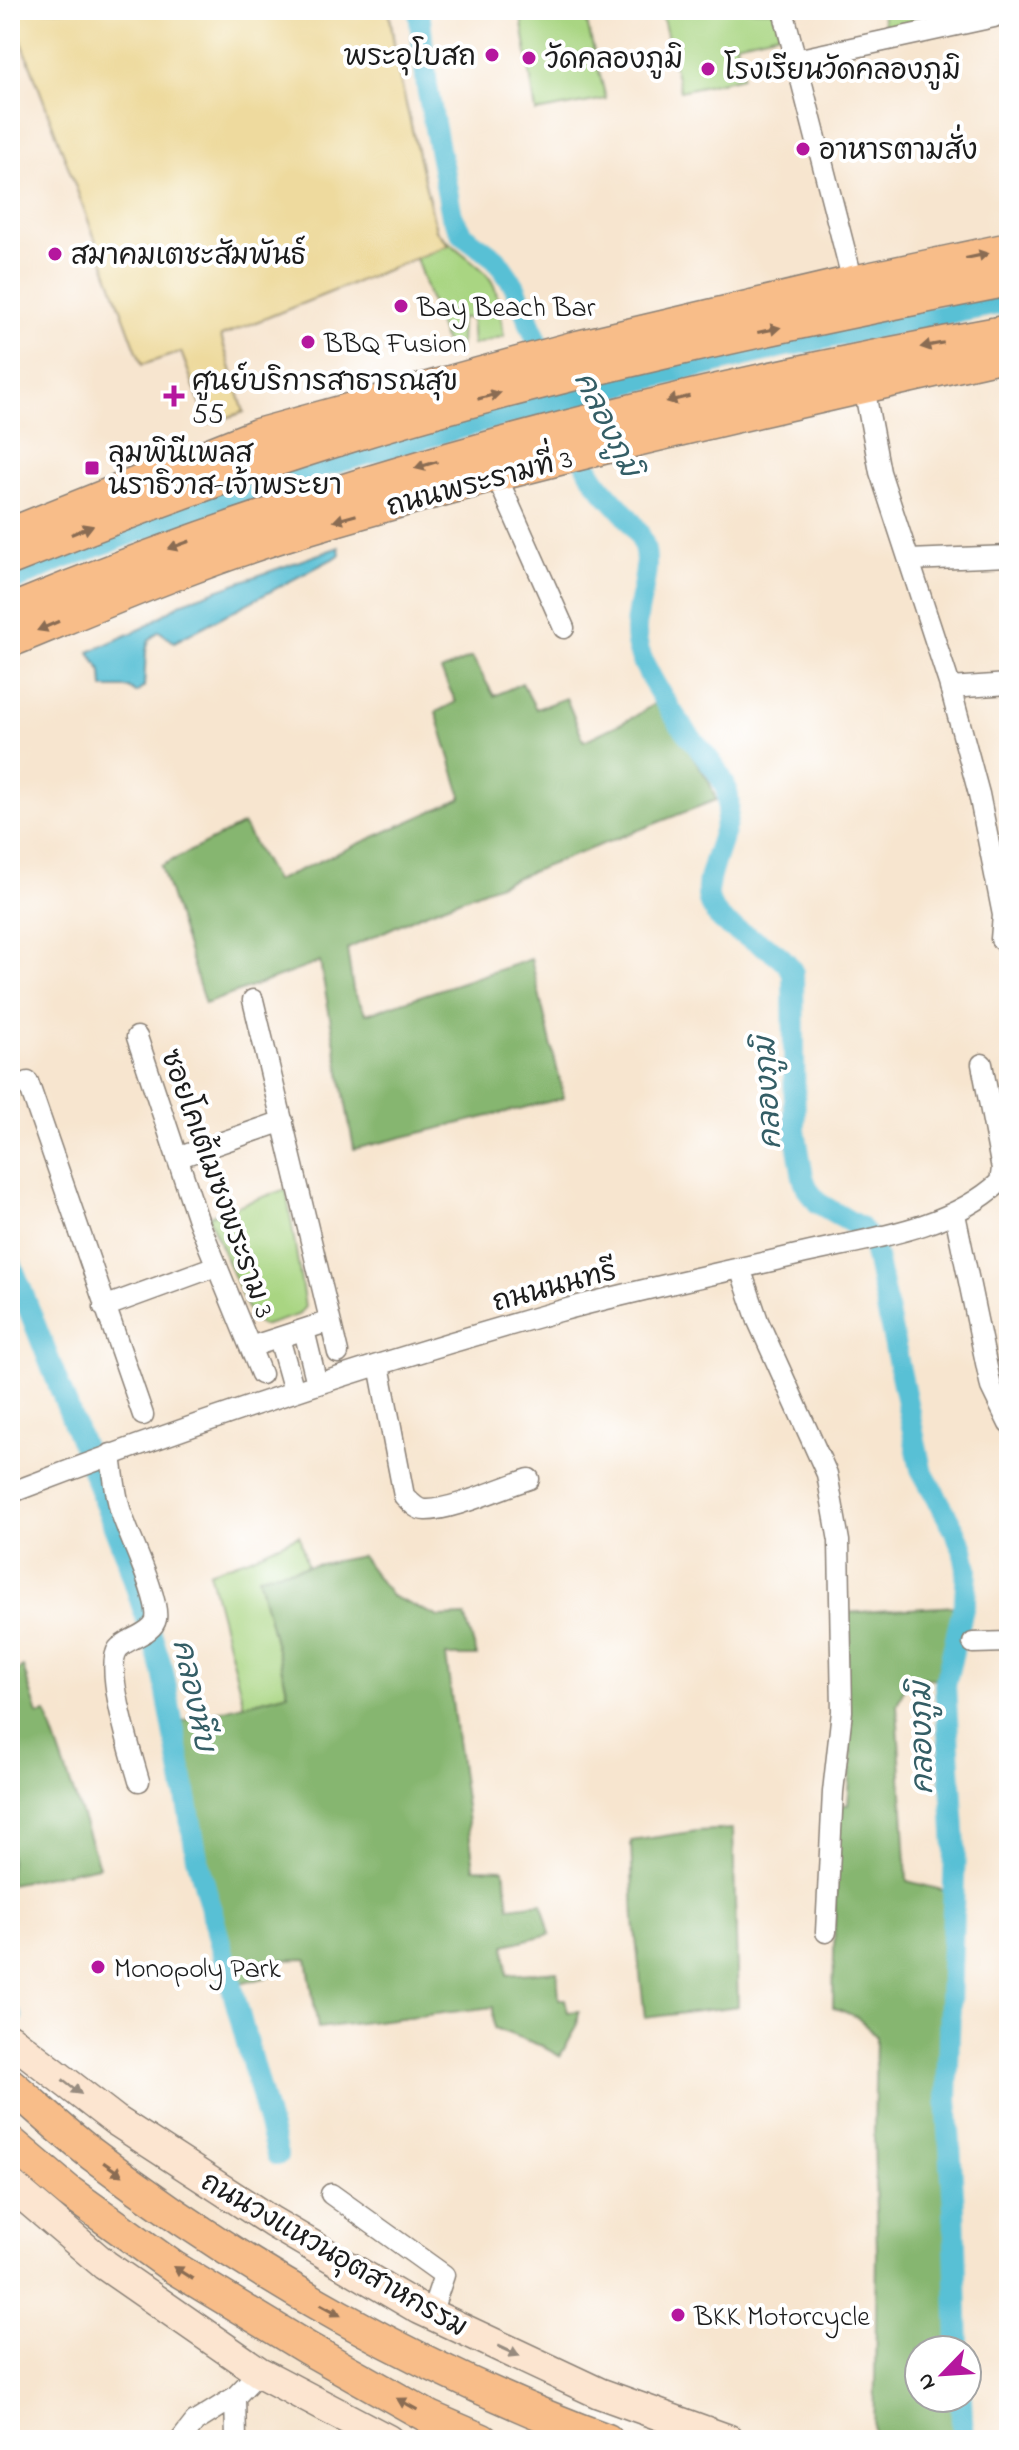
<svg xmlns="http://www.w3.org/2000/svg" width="1019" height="2450" font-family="'Indie Flower','Playpen Sans Thai',sans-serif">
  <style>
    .green { fill: #a9d582; stroke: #62784f; stroke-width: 2 }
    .forest { fill: #86b670; stroke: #516946; stroke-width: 2 }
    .sand { fill: #eeda9e; stroke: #857b5d; stroke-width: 2 }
    .water { fill: #58c0d5; stroke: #3a6e78; stroke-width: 2 }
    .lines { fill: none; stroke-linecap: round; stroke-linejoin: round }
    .canal { stroke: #58c0d5; stroke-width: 22 }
    .minor-casing { stroke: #8a8076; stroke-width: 23 }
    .secondary-casing { stroke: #8a8076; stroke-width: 33 }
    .primary-casing { stroke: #8a8076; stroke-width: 35 }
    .minor { stroke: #fff; stroke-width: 20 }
    .secondary { stroke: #fce5d0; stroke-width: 30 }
    .primary { stroke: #f8bd89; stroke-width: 32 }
    .oneway { fill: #8a6c52 }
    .oneway2 { fill: #978b7f }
    .poi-dot { fill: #b5179e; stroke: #fff; stroke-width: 3 }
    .labels { text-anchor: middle; stroke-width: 8; stroke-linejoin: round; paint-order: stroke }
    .poi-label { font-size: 28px; fill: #1c1c1c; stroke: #fff; text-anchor: start }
    .street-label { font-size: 28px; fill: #1c1c1c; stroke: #fff }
    .water-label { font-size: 30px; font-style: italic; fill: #345e66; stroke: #fff }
  </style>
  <rect width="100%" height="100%" fill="#fff"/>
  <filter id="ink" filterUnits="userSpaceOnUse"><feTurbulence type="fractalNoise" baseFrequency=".0125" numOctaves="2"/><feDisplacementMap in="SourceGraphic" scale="16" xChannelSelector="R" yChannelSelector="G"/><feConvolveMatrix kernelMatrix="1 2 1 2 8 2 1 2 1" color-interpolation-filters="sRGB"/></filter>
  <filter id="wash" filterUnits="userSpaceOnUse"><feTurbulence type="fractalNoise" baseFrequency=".006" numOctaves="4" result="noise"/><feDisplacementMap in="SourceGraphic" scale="32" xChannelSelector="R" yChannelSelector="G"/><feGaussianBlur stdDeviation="1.8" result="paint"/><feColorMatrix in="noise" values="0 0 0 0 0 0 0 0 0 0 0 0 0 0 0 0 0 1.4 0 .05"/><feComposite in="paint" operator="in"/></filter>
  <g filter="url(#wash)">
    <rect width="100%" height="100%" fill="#f7e5cf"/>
    <path class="green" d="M389,10L398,71L436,230C451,248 486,266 494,286C500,301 501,320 504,336L473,345L471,318H461L460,349L448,352L416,258L369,277Z
      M520,10H567L585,15L606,99L536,112Z
      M661,10H774L780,33L736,43L742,77L680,91Z
      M881,10H961L962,15L886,33Z
      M286,1189L305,1307L298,1315L263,1326L252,1320L208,1216Z
      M299,1535L307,1566L258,1576L288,1694L244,1705L209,1572L249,1558Z"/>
    <path class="forest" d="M472,657L494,696L522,683L536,709L566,698L584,741L634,717L657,702L709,781L716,800L420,915L347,949L353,990L366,1014L531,959L564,1098L354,1149L320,962L205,1004L161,866L243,824L275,881L462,798L436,712L456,702L441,671Z
      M361,1556L391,1596L439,1617L465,1616L477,1656H446L474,1868L504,1869L509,1907L542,1903L550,1934L505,1945L507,1975L557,1971L559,1999H565L568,2012L579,2011L577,2027L560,2056L539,2045L494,2028L493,2007L318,2028L307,1959L276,1960L279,1974L240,1984L204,1862L179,1722L288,1693L258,1576Z
      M955,1606L936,1679L909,1676L897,1705L907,1881L946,1891L944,2031L938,2095L951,2266L953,2350H919V2398H954L955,2440H874L877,2253L874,2136L876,2036L857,2017L833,2007L837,1804L848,1805L852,1752L844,1743L845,1613Z
      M10,1661L15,1672L23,1667L38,1715L46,1713L99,1866L10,1884Z
      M733,1829L738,2006L645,2018L634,1921L631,1841L697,1831Z"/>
    <path class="sand" d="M10,10H389L398,71L436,230L449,245L221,336L244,412L208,424L181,352L142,365Z"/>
    <path class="water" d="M339,547L340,555L174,642L159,631L149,640L146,651L144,687L136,693L129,688H103L102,672L89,652L143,628L183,602Z"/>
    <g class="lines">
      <path class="canal" d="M419,10L427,87L452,216L462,234L496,259L514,285C534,331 551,378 571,425C578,441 583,460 592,475C607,500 633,515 643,543C655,578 627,616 639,651C647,675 675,719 692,739C704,754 719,770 726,788C739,826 696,878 711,906C727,938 777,940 793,973L795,1130L803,1177L808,1190L818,1203L859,1227L873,1243L921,1469L955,1531L963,1549L967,1569L965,1600L945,1685L955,1848L947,2098L954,2209L958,2350
        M10,582L62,559L296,474L561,400L782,347L1009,302
        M10,1261L127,1559L163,1671L197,1857L277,2155
        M10,2015L12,2017
        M961,2398L963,2440"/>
    </g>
  </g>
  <g filter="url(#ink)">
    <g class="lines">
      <g class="minor-casing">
        <path id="minor" d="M783,10L853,282
          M796,60L994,17
          M864,387L880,472L949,683L979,794L1003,915L1001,939
          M496,475L564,628
          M909,560L1009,556
          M950,688L1009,684
          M253,1000L338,1353
          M137,1037L198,1220L261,1374
          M28,1082L143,1415
          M177,1158L283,1121
          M955,1214L991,1387L1009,1424
          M740,1268L758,1321L827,1474L839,1541L842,1711L833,1792L826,1932
          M104,1307L216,1266
          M304,1330L317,1384
          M279,1338L294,1391
          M250,1347L330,1321
          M379,1365L404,1496C410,1501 416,1510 425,1510C450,1511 503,1487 529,1479
          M111,1454C113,1472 115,1491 120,1509C127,1533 160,1598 156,1619C153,1634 127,1638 118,1649C104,1668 132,1756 139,1781
          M10,1493C189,1424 371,1364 556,1312C636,1290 717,1274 797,1255C865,1239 947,1231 1000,1182L1002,1169L982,1064
          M973,1643L1009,1642
          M331,2194L444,2275L431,2314
          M181,2440L195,2422L235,2397
          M236,2440L235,2397L259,2372"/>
      </g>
      <g class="secondary-casing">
        <path id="secondary" d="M10,2039L115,2120L272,2222L420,2309L599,2393L729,2440
          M10,2184L105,2265L259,2372L388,2440"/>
      </g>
      <g class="primary-casing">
        <path id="primary" d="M10,534L257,435L573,348L853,282L1009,249
          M10,559C115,517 220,477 328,443C550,373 780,325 1009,280
          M10,611C330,478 668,392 1009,331
          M10,641C105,602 200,561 298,531C532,460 771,408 1009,354
          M10,2084C37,2107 64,2133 93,2155C245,2271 427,2374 607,2440
          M10,2142L69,2192L173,2267L307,2348L429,2417L482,2440"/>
      </g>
      <use href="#minor" class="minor"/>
      <use href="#secondary" class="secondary"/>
      <use href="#primary" class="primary"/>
    </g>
    <defs><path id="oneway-solid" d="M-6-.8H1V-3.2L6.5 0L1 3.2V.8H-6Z" transform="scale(2)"/></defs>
    <g class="oneway">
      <use href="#oneway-solid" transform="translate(977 256) rotate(-12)"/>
      <use href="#oneway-solid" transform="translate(769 330) rotate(-12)"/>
      <use href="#oneway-solid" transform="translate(932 345) rotate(169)"/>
      <use href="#oneway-solid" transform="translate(489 396) rotate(-15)"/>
      <use href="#oneway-solid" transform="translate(678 399) rotate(167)"/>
      <use href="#oneway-solid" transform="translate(426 465) rotate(163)"/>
      <use href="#oneway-solid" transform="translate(345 518) rotate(164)"/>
      <use href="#oneway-solid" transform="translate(82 530) rotate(-22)"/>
      <use href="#oneway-solid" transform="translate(179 545) rotate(160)"/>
      <use href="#oneway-solid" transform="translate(48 626) rotate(157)"/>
      <use href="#oneway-solid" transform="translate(113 2169) rotate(35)"/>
      <use href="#oneway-solid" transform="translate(183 2273) rotate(-148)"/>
      <use href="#oneway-solid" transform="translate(331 2310) rotate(29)"/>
      <use href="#oneway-solid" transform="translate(407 2404) rotate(-151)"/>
    </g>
    <g class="oneway2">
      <use href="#oneway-solid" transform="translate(72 2087) rotate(38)"/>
      <use href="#oneway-solid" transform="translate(509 2351) rotate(25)"/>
    </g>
  </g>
  <g class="poi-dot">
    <circle cx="492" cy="55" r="8"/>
    <circle cx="529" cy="58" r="8"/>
    <circle cx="708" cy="69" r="8"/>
    <circle cx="803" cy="149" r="8"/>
    <circle cx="55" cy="254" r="8"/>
    <circle cx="401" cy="306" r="8"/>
    <circle cx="308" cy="342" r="8"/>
    <path d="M170 384h8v8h8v8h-8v8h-8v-8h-8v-8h8z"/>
    <rect x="84" y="460" width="16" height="16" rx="4"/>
    <circle cx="98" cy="1967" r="8"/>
    <circle cx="678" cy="2315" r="8"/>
  </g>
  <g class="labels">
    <g class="poi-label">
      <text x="476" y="65" text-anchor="end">พระอุโบสถ</text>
      <text x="545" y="68">วัดคลองภูมิ</text>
      <text x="724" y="79">โรงเรียนวัดคลองภูมิ</text>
      <text x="819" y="159">อาหารตามสั่ง</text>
      <text x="71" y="264">สมาคมเตชะสัมพันธ์</text>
      <text x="417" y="316">Bay Beach Bar</text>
      <text x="324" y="352">BBQ Fusion</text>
      <text x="192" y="390">ศูนย์บริการสาธารณสุข<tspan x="192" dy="32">55</tspan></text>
      <text x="108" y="462">ลุมพินีเพลส<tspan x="108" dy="32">นราธิวาส-เจ้าพระยา</tspan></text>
      <text x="114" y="1977">Monopoly Park</text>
      <text x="694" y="2325">BKK Motorcycle</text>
    </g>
    <g class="street-label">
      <text transform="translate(479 481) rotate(-15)" y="10">ถนนพระรามที่ 3</text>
      <text transform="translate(219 1183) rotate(70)" y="10">ซอยโคเต้เมซงพระราม 3</text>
      <text transform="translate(554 1285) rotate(-15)" y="10">ถนนนนทรี</text>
      <text transform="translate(335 2253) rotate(30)" y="10">ถนนวงแหวนอุตสาหกรรม</text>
    </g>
    <g class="water-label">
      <text transform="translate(608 424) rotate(64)" y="10">คลองภูมิ</text>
      <text transform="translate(767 1093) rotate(-93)" y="10">คลองภูมิ</text>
      <text transform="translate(195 1695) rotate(78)" y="10">คลองหีบ</text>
      <text transform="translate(921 1738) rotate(-91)" y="10">คลองภูมิ</text>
    </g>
  </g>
  <rect width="1019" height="2450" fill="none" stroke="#fff" stroke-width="40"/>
  <g transform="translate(943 2374) rotate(245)"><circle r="38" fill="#ffffff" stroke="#a4a4a4" stroke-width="2"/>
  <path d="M0-6L14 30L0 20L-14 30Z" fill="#b5179e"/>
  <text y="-12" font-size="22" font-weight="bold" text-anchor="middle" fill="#1c1c1c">N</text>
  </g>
</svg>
